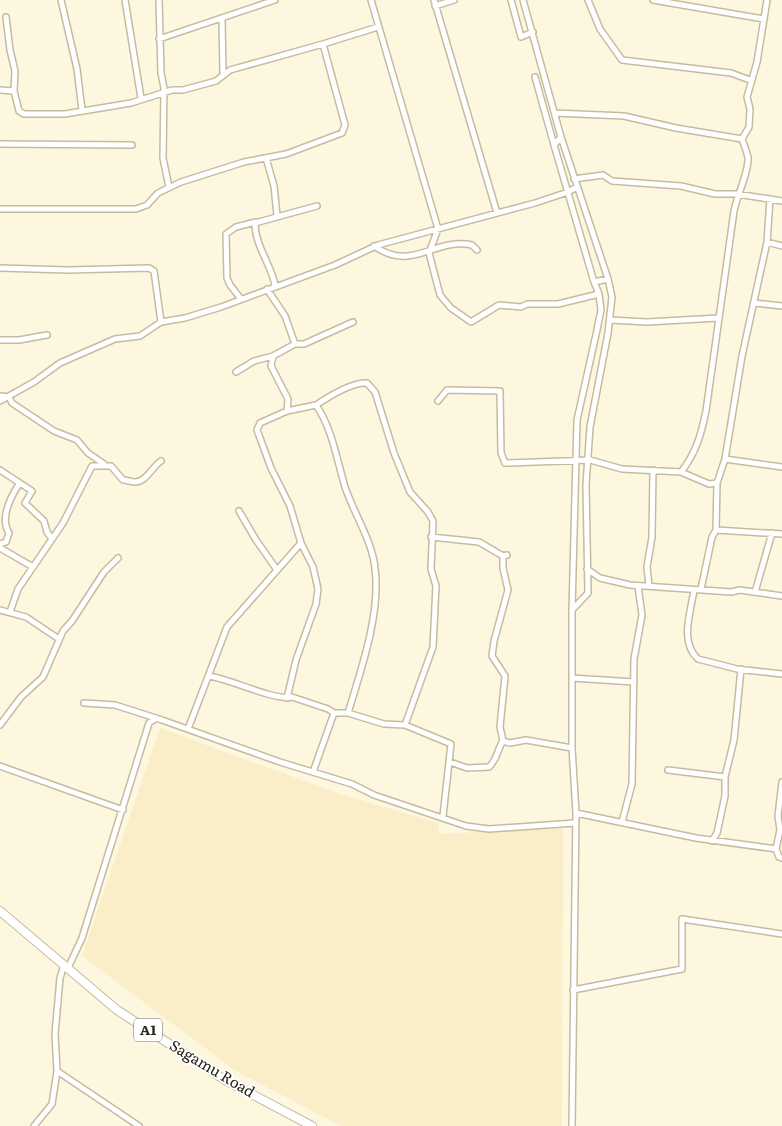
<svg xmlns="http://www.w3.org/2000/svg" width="782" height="1126" font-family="Literata,serif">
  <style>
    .built { fill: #faeec8 }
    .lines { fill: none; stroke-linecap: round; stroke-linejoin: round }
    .minor-casing { stroke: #c5bc9f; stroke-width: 8 }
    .highway-casing { stroke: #c5bc9f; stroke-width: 10 }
    .minor { stroke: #fff; stroke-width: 5 }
    .highway { stroke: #fff; stroke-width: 8 }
    .labels { text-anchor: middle; stroke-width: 4; stroke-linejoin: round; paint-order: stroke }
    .shield { fill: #fff; stroke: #6b6860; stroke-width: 1 }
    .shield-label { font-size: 14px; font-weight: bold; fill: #2b271c }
    .street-label { font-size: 15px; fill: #2b271c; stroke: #fff }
  </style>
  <rect width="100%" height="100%" fill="#fef7df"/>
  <path class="built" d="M160,728L337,793L438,823L439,834L563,828L562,1126H341L236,1071L82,956Z"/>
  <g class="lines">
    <g class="minor-casing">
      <path id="minor" d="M61,0L77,69L82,110
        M125,0L141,98
        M159,0L161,73L164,88L163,158L169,187
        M371,0L438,229L429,253L440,295L451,308L471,322L499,305L521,307L527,304H558L599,294L594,282
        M434,0L497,213
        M511,0L521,37L533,32
        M523,0L561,137L608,279L612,297L608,333L590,427L586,485L588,593L572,610V748L576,813L572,1126
        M588,0L600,29L622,60L731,73L750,80
        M653,0L764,19
        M435,6L454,0
        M6,17L10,50L15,71L14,91
        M222,19L223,73
        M159,39L275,0
        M535,77L554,145
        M0,90L14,91L19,111L24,114H65L131,103L172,90H183L216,81L230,70L323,44
        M555,113L624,116L676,128L742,139
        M561,137L554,145L594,282L608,279
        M0,144L132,145
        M266,158L274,186L277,215
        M574,179L603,175L612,181L681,186L715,194H737L782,201
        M0,209H136L147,205L158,193L181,182L244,162L286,154L342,133L345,125L323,44L378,27
        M767,242L782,246
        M374,246C413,273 434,237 472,245L477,250
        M0,268L68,270L149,268L154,271L161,322
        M275,285C271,264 255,246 255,223L317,206
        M267,289L285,316L295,344
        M241,299L230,285L227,278L226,234L236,227L256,222
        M754,303L782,306
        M610,320L647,322L718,318
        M0,340H19L47,335
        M273,356L271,366L288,399L287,411
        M236,372L254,361L273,356L295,344H304L353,322
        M0,396L9,397L12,403L54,431L77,440L88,453L104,464
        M0,401L34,382L60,363L115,339L140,336L161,322L185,318L221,307L335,265L378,245L535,203L568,192L577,187
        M438,401L447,390L500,391L501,453L505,463L590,460L622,469L681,472L709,484L717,483L725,459L782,467
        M725,459L742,356L767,242L770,199
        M0,470L32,491L25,503L44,521L47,532L52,539
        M681,472C696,453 701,435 706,411L734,211C737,195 749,172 748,158C747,152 744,145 742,139L749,127L750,109L747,97L757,62L767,0
        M239,511L256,540L277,570
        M716,530L717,483
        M431,537L479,542L503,556L507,555
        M0,544L6,542L9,533C0,519 10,498 19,484
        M0,548L33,567
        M503,556V568L508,590L494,641L492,656L505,676L500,727L503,741L510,743L526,740L572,748
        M587,569L600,578L630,585L731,592L740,590L782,596
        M649,586L647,567L652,537L653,470
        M701,589L712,537L716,530L782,534
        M694,590C691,611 679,642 698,659L737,669L782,674
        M755,592L772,533
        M0,610L26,617L59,639
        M572,610L577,420L597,330L601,310L599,294
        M10,612L18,589L63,523L92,466H111L123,480C127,480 131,482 135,482C146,482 152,467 161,461
        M209,676C230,679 275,701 292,697L328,709L334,713
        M572,678L634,682
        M287,698L296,660L316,604L318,589L313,567L301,543L290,506L271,468L260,438L257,430L260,423L287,411L316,405
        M84,703L115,705L162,720L280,762L352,784L374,795L466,826L489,829L575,823
        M348,713C361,670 381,613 375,568C372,540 354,514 345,487C337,460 332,428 316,405C328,397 352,382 367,383L375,392L394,453L410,492L428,512L433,521L431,569L436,586L433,647L405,725
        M0,725L21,697L43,677L63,631L72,621L104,572L118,558
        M188,729L227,627L301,543
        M450,762L467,768L489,767C497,760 497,750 503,741
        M0,766L123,810
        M668,770L725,777
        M313,772L334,713H348L384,724L405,725L451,744L443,816
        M576,813L696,838L776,849L780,830L778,816L782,782
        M622,822L632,784L634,659L642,615L638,586
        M712,841L717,833L725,796V777L734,740L741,669
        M776,849L779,857L782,858
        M68,968L82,938L149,723L155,719
        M573,990L682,969V919L782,934
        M57,1071L139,1126
        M34,1126L52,1104L57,1071L55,1034L60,978L64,965"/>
    </g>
    <g class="highway-casing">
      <path id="highway" d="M0,911L117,1010L225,1080L312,1126"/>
    </g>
    <use href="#minor" class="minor"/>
    <use href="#highway" class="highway"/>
  </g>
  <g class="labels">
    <rect class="shield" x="134" y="1018.5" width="28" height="23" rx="4"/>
    <g class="shield-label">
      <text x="148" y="1035">A1</text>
    </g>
    <g class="street-label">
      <text transform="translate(212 1069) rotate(31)" y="5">Sagamu Road</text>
    </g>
  </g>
</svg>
